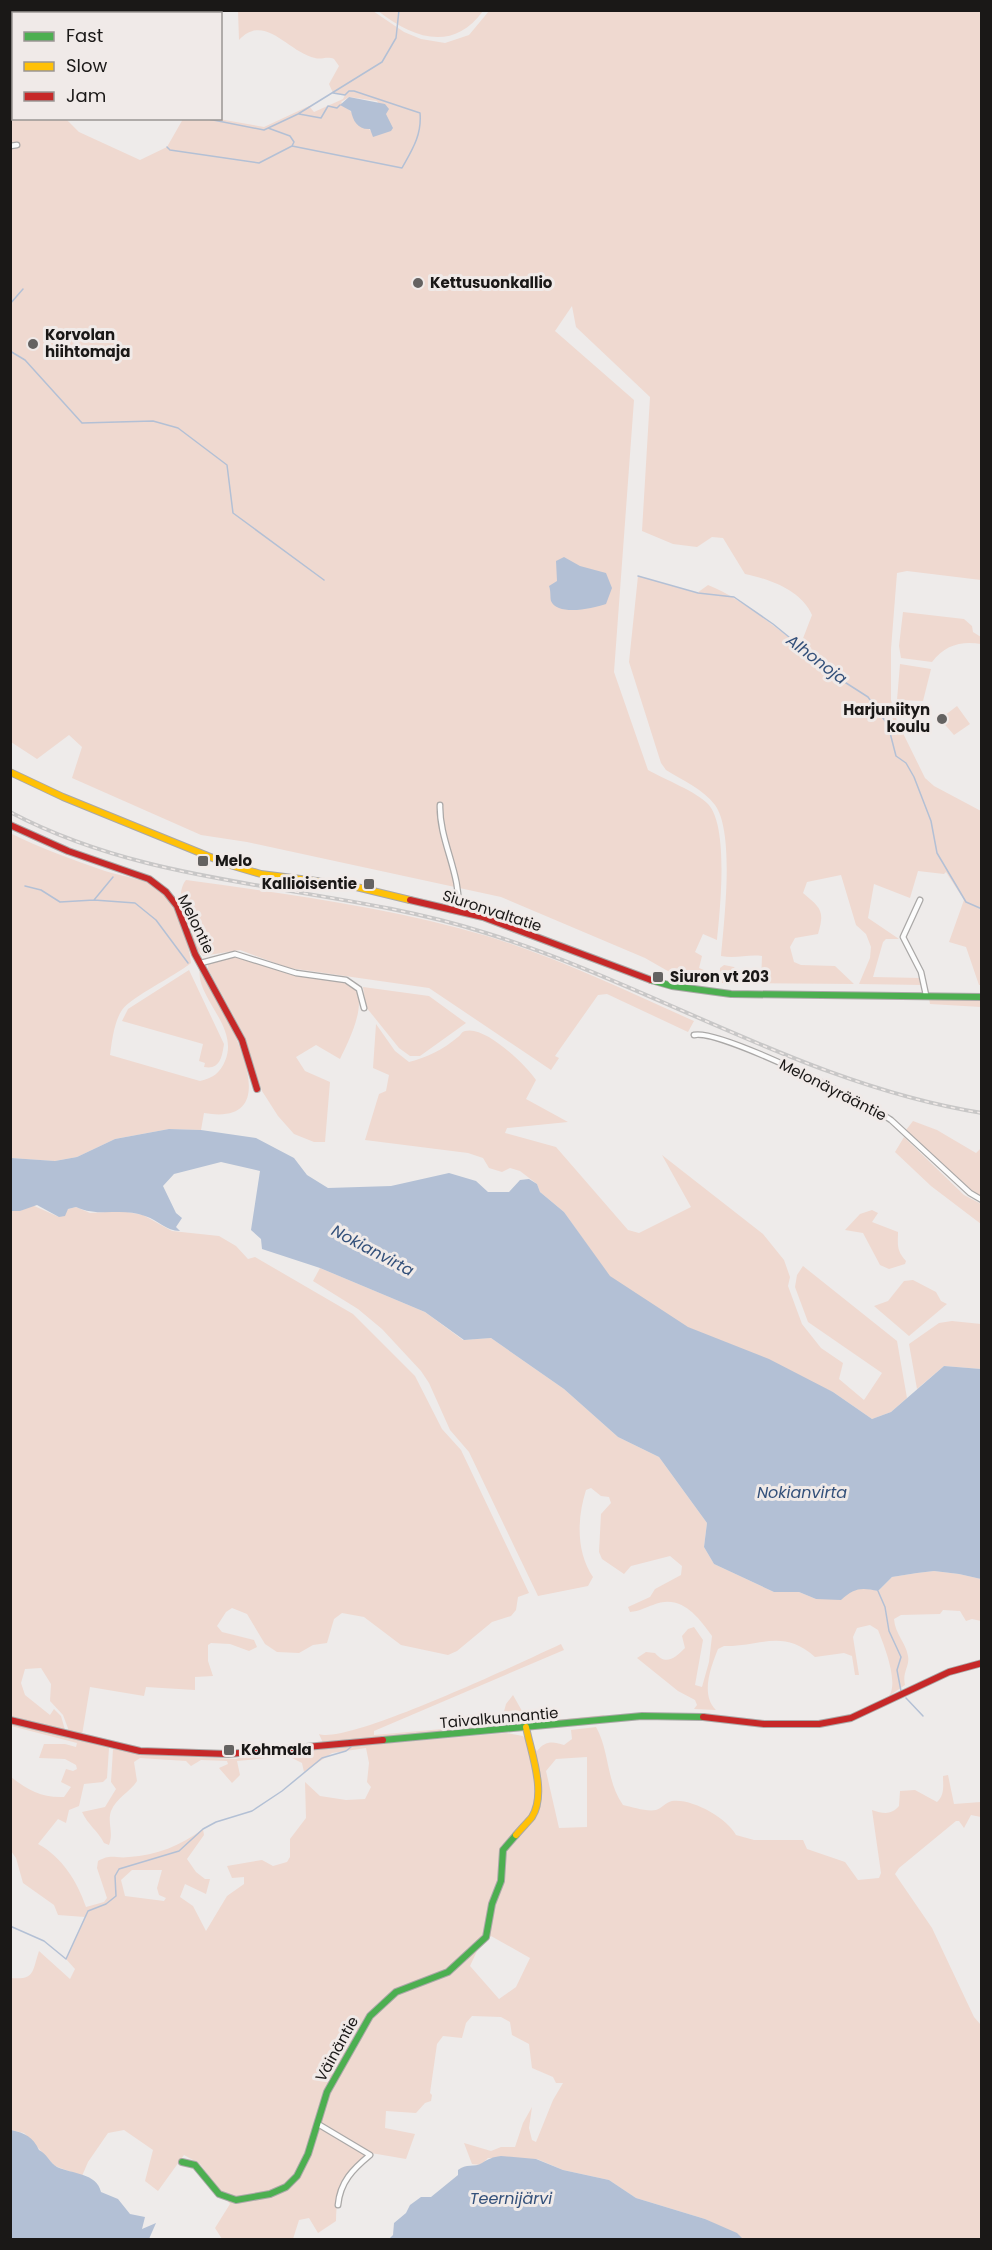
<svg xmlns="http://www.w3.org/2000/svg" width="992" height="2250" font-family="Poppins,sans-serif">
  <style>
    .green { fill: #efd9d0; fill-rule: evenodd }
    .water { fill: #b3c0d5 }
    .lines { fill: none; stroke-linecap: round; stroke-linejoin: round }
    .stream { stroke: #b3c0d5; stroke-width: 1.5 }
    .street-casing { stroke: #aaa8a7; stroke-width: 7 }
    .fast-casing { stroke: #aaa8a7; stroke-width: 8 }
    .slow-casing { stroke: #aaa8a7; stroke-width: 8 }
    .jam-casing { stroke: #aaa8a7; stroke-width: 8 }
    .street { stroke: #fcfcfc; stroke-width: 4.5 }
    .fast { stroke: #4caf50; stroke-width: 6 }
    .slow { stroke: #ffc107; stroke-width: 6 }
    .jam { stroke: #c62828; stroke-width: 6 }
    .rail-casing { stroke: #c8c7c7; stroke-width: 4 }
    .rail { stroke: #f0eae8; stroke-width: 1.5; stroke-dasharray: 4.5; stroke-linecap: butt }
    .poi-dot { fill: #646261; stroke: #f0eae8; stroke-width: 2 }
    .labels { text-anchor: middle; stroke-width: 6; stroke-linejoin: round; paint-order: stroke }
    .poi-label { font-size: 15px; font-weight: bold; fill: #1a1817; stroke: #f0eae8; text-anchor: start }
    .street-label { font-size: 15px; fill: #1a1817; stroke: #f0eae8 }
    .water-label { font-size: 16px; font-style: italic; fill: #33507a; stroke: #f0eae8 }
  </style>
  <rect width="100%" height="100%" fill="#eeebea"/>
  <path class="green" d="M10,11H66V13L14,14V118L66,119L79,132L140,160L167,147L183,119H219L264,127L309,106L314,112L343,99L345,95L333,93L329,84L339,66L334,59C327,56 321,60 315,58C288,52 265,12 239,40L238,11H373L404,32L421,39L445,43L469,35L489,11H981V580L907,571L897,573L891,649V700L897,721L925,778L934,786L981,811V985H979L966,947L949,942L964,900L946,872L944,874L918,871L910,898L874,884L868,918L899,939H886L883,942L873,977L921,978L923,985L859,984L870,958L871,947L866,934L856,925L841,875L807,882L803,893C821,908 825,911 818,934L795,938L790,947L794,962L801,965L835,966L854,984L719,983L720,968L724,965L734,967C741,979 748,983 761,983L762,956C748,954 736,959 721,956C724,921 735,833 715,805C703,789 682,780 666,770L661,763L629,662L638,576L697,593L708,585C740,598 767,621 795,642L802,641L812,615C802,591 770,579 745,574L723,538L712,537L697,547L673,544L642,531L650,397L576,327L572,306L555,331L634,400L614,672L648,770C664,779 697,792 708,804C729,826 720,910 717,940L703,934L695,952L702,956L699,968L716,975L714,983L680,978L645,958L501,897L247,842L201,835L72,778L82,747L69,735L37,759L11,742ZM349,97L377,101L385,114L372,132L341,102Z
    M378,11H483C453,52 414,39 378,11Z
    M903,612L964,619L972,626L973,632L981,637V644C961,641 945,645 932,662L901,658L899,646Z
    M900,664L931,669L923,701L897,700Z
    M957,706L970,724L954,735L940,719Z
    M10,833C40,848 73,860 105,871C123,877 146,878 161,891C177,905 189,942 191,963C175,976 131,997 122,1010C114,1022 112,1041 110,1055L200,1081C213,1078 220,1073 225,1061C240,1027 194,996 200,968C218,1002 298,1129 204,1113L201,1130L169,1129L115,1139L77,1157L55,1161L11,1158Z
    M186,880C287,894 388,907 487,936C558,958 626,991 694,1021L688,1032L607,994L598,995L555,1056L559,1058L551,1070L429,988L289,968L240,950L203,956C188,943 172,897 186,880Z
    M232,957C252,959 270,969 289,974C307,978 326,977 344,982C376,990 348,1042 340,1059L316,1045L296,1057L305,1071L330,1082L325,1142H314L294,1134L278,1116L262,1091L245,1037L208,969V964Z
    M189,970L224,1044C222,1057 220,1070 204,1067L205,1063L199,1061L203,1044L122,1021L128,1009Z
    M363,987L429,996L466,1023L420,1056H410L399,1048L366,1007Z
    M929,998L981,999V1007L930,1004Z
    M376,1024L395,1051L409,1062C426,1058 444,1049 458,1037C462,1034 461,1032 465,1031C485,1025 526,1065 536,1080L526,1099L568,1122L507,1128L505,1133L556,1147L628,1230L639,1233L691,1207L662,1155L763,1234L784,1260L790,1277L788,1286L802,1324L821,1348L843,1363L839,1379L864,1400L882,1373L808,1322L795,1287L797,1275L803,1266L897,1341L907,1398L891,1412L872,1419L833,1392L692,1331L609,1276L564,1212L540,1192L537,1184L520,1171L510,1168L502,1172L489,1168L483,1158L468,1153L365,1140L379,1094L386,1091L389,1075L373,1068Z
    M913,1121L937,1130L976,1153L981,1148V1196L972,1191L906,1130Z
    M904,1137L964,1195L981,1204V1224L931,1186L895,1152Z
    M32,1205L59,1217L68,1209L76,1207L90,1213L122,1211L143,1215L172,1231L219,1236L236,1246L248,1259L255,1257L353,1314L415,1376L442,1429L461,1450L529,1593L518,1597L516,1610L511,1616L492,1622L457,1651L448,1655L401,1645L364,1617L342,1613L334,1619L327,1643L313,1645L299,1653L277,1652L265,1644L247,1614L232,1608L226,1612L217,1626L222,1632L254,1640L257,1647L249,1651L230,1644L211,1643L208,1645V1661L213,1676L195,1677V1690L146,1687L144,1696L90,1687L82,1735L69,1731L63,1715L50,1701L51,1684L41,1668L25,1669L21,1683L25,1695L50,1715L54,1709L61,1716L65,1730L11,1716L10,1211H20Z
    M872,1210L878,1213L872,1222L898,1232C898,1245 896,1250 906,1261L905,1264L889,1269L880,1265L863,1233L845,1230L860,1214Z
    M320,1268L425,1312L463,1340L491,1338L564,1389L618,1437L659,1457L707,1523L704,1547L714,1564L774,1592H799L816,1599L861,1587L878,1591L892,1577L917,1573L934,1571L959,1574L981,1579V1621L972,1619L966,1621L960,1611L943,1610L940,1614L901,1615L894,1619C895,1634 906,1643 908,1656C910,1666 902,1672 905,1685L889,1696C899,1682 884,1645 878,1630L870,1625L857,1628L853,1637L859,1675H855L852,1656L844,1653L815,1657C782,1628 761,1647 724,1646L718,1649C711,1667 700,1694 716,1710L694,1709L697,1705L695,1700L678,1691L637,1658L646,1652L655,1653C666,1666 675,1658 685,1648L682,1636L688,1629L694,1627L703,1640L695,1685L702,1687L709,1662L712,1636C698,1616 680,1593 653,1605C644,1608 640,1611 630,1612L628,1607L650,1597L655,1589L681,1575L682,1566L670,1556L631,1566L624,1574L602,1559L599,1552L601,1514L611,1503L609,1497L601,1496L591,1488L586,1490C577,1518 576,1552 593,1577L588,1586L538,1596L469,1452L450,1430L429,1383L421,1371L382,1329L358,1309L313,1281Z
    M913,1280L936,1292L941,1301L947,1304L909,1336L874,1306L888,1301L904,1281Z
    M952,1321L981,1324V1369L944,1366L917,1389L909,1344L939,1323Z
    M561,1644L564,1650L374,1731V1735L454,1728L498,1719L503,1715L506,1704L513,1695L522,1711H535L545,1721L604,1715L605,1717L323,1743L319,1734C348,1745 524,1661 561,1644Z
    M10,1723L109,1748L107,1778L103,1782L84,1784L79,1806L69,1810L66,1823L58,1819L38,1844C62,1857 77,1881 86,1907L104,1902L107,1898L97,1868L98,1861C112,1853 115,1859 129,1857C157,1855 180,1846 203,1829L204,1835L187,1859L196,1872L205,1879H210L206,1894L185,1884L180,1897L193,1906L206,1931L227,1896L244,1884V1877L232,1878L227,1866L262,1860L273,1866L287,1862L290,1857V1839L306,1818L305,1782L320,1796L346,1800L365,1799L371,1787L367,1782L369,1763L366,1748L332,1753L304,1772L302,1763L288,1756L237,1761L240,1775L232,1783L219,1768L228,1764L227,1761L201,1760L191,1766L186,1761L140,1758L134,1762L137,1781C130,1792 116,1798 111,1811C107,1823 114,1832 109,1845L104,1843C98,1831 88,1825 82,1812L105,1807L116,1789L111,1782L113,1749L153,1755L236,1759L245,1756L506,1733L523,1736L537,1751C545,1741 552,1741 564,1745L572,1739L571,1730L596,1727C610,1752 606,1781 623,1805C632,1807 647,1812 656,1810C661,1809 666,1802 672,1801C692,1798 727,1818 736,1835L754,1840H803L807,1849L845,1862L858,1880L879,1878L881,1873L872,1810C884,1814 891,1815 899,1806L900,1791L915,1790L937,1802C945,1795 943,1785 943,1776L948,1775L954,1804L981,1802V1817L971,1815L964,1828L959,1821H956L899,1868L895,1874L932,1928L974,2017L981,2025V2239H743L705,2219L636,2198L609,2180L563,2170L537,2159L488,2158L481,2165L472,2164L464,2143L491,2151L501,2147H515L523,2123L532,2107L529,2128L532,2140L536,2142L553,2100L563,2083H556L553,2077L532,2068L529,2044L512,2035L510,2022L501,2017L472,2016L466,2023L462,2038L443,2036L437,2044L430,2093L432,2095L431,2101L425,2103L416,2113L386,2111L385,2128L415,2134L406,2159L371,2153C343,2174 337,2186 336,2221L318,2233L309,2218L299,2220L293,2239H222L215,2228L230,2204L200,2164L184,2155L158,2191L145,2181L153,2150L124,2130L108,2133L88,2162L82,2176L55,2166L24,2133L11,2130V1978C35,1980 32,1972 39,1951L70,1979L75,1969L66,1959L85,1917L58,1915L54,1905L23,1883L16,1858L11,1851V1777C28,1790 42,1798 64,1797L71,1787L61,1782L66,1769L73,1771L77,1769L76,1765L65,1759L39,1758L44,1744H65L76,1747L77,1743L11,1726ZM587,1757V1827L559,1828L546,1771L556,1759ZM132,1870H162L157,1888L159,1895L166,1898L164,1901L125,1896L121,1880ZM491,1936L530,1958L516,1987L499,1999L470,1966L477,1951Z"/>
  <path class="water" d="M349,97L385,104L389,109L386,114L393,128L391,131L373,137L370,129C358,130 353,121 351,111L340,105Z
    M564,557L580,566L606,573L612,588L606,604C592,609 557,616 551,601C550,597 551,591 549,586L557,581L556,561Z
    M169,1129L201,1130L256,1138L294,1158L307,1175L328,1188L391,1186L449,1173L476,1181L488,1192H509L520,1180L529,1179L537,1184L540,1192L564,1212L610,1276L688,1327L769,1359L833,1392L872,1419L891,1412L944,1366L981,1369V1579L959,1574L934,1571L917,1573L892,1577L878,1591C861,1587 854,1588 841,1600L816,1599L799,1592H774L714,1564L704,1547L707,1523L659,1457L618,1437L564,1389L491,1338L464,1340L425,1312L320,1268L262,1249L261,1239L251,1230L260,1171L221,1162L174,1174L163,1186L176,1213L182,1218L176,1227L180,1231C166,1231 158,1220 145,1216C121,1207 100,1218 76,1207L68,1209L65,1216L59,1217L37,1205L20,1211H11V1158L55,1161L77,1157L115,1139Z
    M11,2130C25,2133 33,2137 39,2150C47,2154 50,2163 57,2167C72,2174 97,2173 101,2192L118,2199L130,2214L145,2217L142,2229L156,2223L149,2239H11Z
    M501,2156L536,2159L563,2170L609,2180L636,2198L705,2219L737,2233L743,2239H389L393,2235L394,2223L406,2213L410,2205L421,2197H431L458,2175V2170C466,2163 474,2168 482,2163C489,2159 492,2157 501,2156Z"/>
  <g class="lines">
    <path class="stream" d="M10,66L14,67
      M299,114L321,118L328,106L337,108L340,105
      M203,118L264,130L298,114L382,62L396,38L399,10
      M292,146L402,168C412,150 422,135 420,113L354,91H349L345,95L333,93
      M167,147L170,150L259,163L292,146L294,142L290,136L268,128
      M10,304L23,289
      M10,351L25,360L82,423L153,421L178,428L227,465L233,513L324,580
      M638,576L698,593L734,597L773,624L843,681L868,697L888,725L896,756L906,763L914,777L931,821L937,853L966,902L982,909
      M25,886L41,890L60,902L94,900L113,877
      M94,900L135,903L156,920L188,963
      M878,1591L885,1607L889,1631L901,1657L897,1670L901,1691
      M906,1698L923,1716
      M10,1926L44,1941L66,1959L88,1911L106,1904L116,1896L115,1876L119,1869L179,1851L203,1829L216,1822L252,1811L282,1791L322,1758L346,1751L351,1747"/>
    <g class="street-casing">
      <path id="street" d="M10,146L17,145
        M440,805C439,841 462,875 458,911
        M920,900L903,937L921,972L926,995
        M201,963L235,954L296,973L346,980L359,989L364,1008
        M694,1035C720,1029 865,1102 891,1120L970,1193L982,1200
        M318,2124L370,2155C353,2169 340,2182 338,2205"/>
    </g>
    <g class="fast-casing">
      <path id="fast" d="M651,980L672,986L731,994L982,997
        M383,1740L642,1716L703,1717
        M182,2162L195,2165L219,2194L236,2200L270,2194L286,2187L297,2176L308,2154L327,2092L370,2016L396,1992L448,1972L486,1937L492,1904L501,1881L503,1850L516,1835"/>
    </g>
    <g class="slow-casing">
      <path id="slow" d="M10,772L63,797L230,865L261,874L348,885L410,900
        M516,1835C521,1829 527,1823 532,1817C547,1793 531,1753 526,1727"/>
    </g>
    <g class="jam-casing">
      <path id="jam" d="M10,825L68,851L149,879L166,892L177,906L195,954L242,1040L257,1089
        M410,900L483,917L651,980
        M703,1717L764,1724H819L851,1718L949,1672L982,1663
        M10,1720L140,1751L228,1754L383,1740"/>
    </g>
    <use href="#street" class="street"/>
    <use href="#fast" class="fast"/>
    <use href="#slow" class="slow"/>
    <use href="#jam" class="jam"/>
    <g class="rail-casing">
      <path id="rail" d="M10,812C159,891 329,883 486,933C653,985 807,1085 982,1113"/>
    </g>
    <use href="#rail" class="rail"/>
  </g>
  <g class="poi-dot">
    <circle cx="418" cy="283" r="6"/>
    <circle cx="33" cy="344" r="6"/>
    <circle cx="942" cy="719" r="6"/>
    <rect x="197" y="855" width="12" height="12" rx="3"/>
    <rect x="363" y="878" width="12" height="12" rx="3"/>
    <rect x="652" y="971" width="12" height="12" rx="3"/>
    <rect x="223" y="1744" width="12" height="12" rx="3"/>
  </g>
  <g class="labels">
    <g class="poi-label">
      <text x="430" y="288">Kettusuonkallio</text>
      <text x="45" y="340">Korvolan<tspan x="45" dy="17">hiihtomaja</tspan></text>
      <text x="930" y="715" text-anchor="end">Harjuniityn<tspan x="930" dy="17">koulu</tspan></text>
      <text x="215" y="866">Melo</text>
      <text x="357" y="889" text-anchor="end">Kallioisentie</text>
      <text x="670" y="982">Siuron vt 203</text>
      <text x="241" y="1755">Kohmala</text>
    </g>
    <g class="street-label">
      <text transform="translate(492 911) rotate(18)" y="5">Siuronvaltatie</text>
      <text transform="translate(196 924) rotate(64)" y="5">Melontie</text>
      <text transform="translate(833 1090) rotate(27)" y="5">Melonäyrääntie</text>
      <text transform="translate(499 1718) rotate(-5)" y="5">Taivalkunnantie</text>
      <text transform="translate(337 2049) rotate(-61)" y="5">Väinäntie</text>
    </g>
    <g class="water-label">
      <text transform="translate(817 659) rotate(37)" y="6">Alhonoja</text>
      <text transform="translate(373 1250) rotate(28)" y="6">Nokianvirta</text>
      <text x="802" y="1498">Nokianvirta</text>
      <text x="511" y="2204">Teernijärvi</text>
    </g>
  </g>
  <rect width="992" height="2250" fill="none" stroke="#1a1817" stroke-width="24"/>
  <rect x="12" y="12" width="210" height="108" fill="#f0eae8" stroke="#9a9694" stroke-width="1.5"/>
  <rect x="24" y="32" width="30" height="9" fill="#4caf50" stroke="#9a9694" stroke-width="1.5"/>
  <text x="66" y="42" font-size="18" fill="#1a1817">Fast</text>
  <rect x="24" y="62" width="30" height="9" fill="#ffc107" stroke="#9a9694" stroke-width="1.5"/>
  <text x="66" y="72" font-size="18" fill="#1a1817">Slow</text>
  <rect x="24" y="92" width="30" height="9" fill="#c62828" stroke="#9a9694" stroke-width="1.5"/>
  <text x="66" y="102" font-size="18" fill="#1a1817">Jam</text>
</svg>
